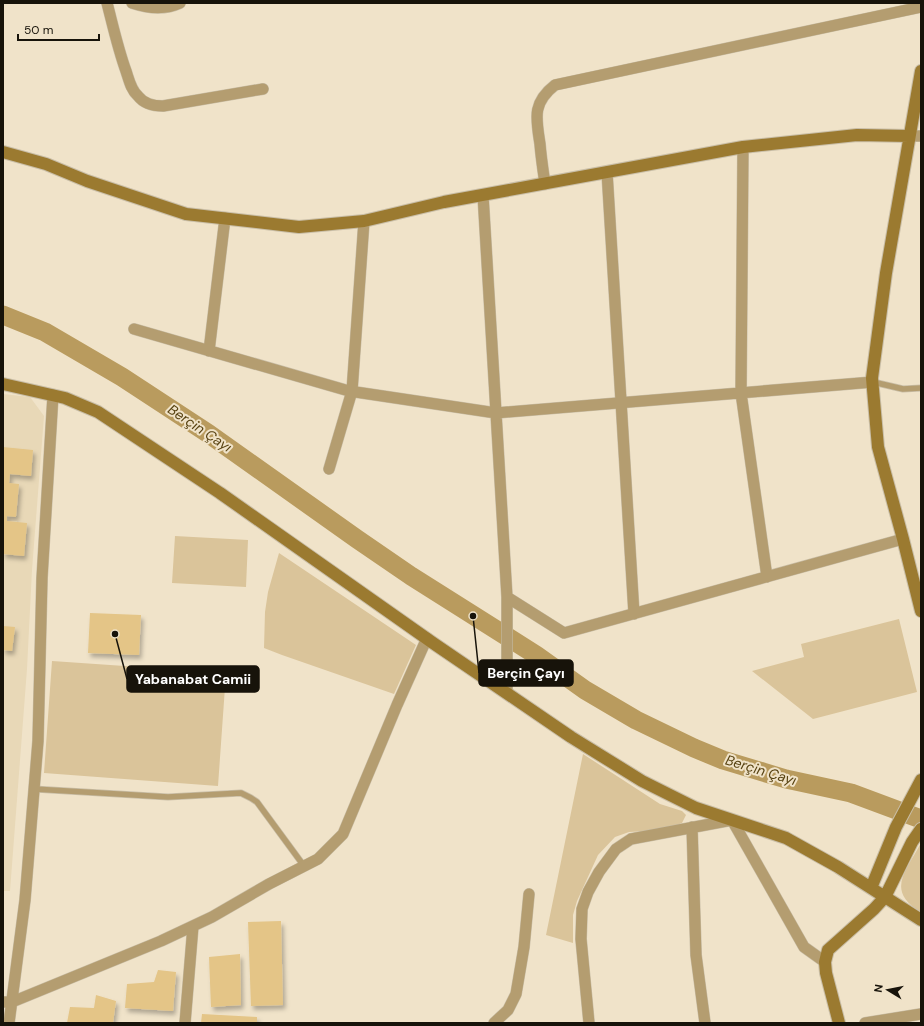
<svg xmlns="http://www.w3.org/2000/svg" width="924" height="1026" font-family="'DM Sans',sans-serif">
  <style>
    .built { fill: #e8d8b7 }
    .green { fill: #dac49a }
    .lines { fill: none; stroke-linecap: round; stroke-linejoin: round }
    .river { stroke: #b99b5e; stroke-width: 19 }
    .building { fill: #e4c587; filter: url(#shadow) }
    .lane-casing { stroke: #c9bea7; stroke-width: 7 }
    .street-casing { stroke: #c9bea7; stroke-width: 12 }
    .secondary-casing { stroke: #c9bea7; stroke-width: 14 }
    .lane { stroke: #b49d70; stroke-width: 5.5 }
    .street { stroke: #b49d70; stroke-width: 11 }
    .secondary { stroke: #9b7a30; stroke-width: 12 }
    .labels { text-anchor: middle; stroke-width: 4; stroke-linejoin: round; paint-order: stroke }
    .water-label { font-size: 14px; font-style: italic; fill: #574211; stroke: #f0e3c9 }
    .leader { fill: none; stroke: #17130a; stroke-width: 1.5 }
    .callout-dot { fill: #17130a; stroke: #f0e3c9; stroke-width: 1.5 }
    .callout { fill: #17130a; stroke: #17130a; stroke-width: 1.5 }
    .callout-label { font-size: 14px; text-anchor: middle; font-weight: bold; fill: #fff }
  </style>
  <defs>
    <filter id="shadow"><feDropShadow dx="2.5" dy="4" stdDeviation="2" flood-color="#0004"/></filter>
  </defs>
  <rect width="100%" height="100%" fill="#f0e3c9"/>
  <path class="built" d="M3,394L30,397L44,416L32,570L27,669L10,891H3Z"/>
  <path class="green" d="M175,536L248,540L246,587L172,583Z
    M279,553L416,645L394,694L282,655L264,648L265,612L268,592Z
    M899,619L917,692L813,719L752,671L804,657L801,644Z
    M52,661L226,673L218,786L44,773Z
    M583,754L660,804L682,811L686,815L682,823L665,830L629,832L615,837L598,855L577,901L573,915V943L546,935Z
    M921,843V912C885,891 906,871 921,843Z"/>
  <g class="lines">
    <path class="river" d="M3,315L45,332L122,377L209,434L357,539L411,576L536,655L585,690L636,720L694,748L723,760L786,779L851,793L921,819"/>
  </g>
  <path class="building" d="M3,447L33,450L31,476L10,474L9,483L19,484L16,517L7,516V521L27,523L24,556L3,554Z
    M90,613L141,615L139,655L88,653Z
    M3,626L15,627L12,651L3,650Z
    M281,921L283,1005L251,1006L248,922Z
    M240,954L241,1005L211,1007L209,957Z
    M158,970L176,972L173,1011L125,1008L127,984L154,982Z
    M96,995L116,1001L113,1023H67L70,1007L94,1008Z
    M202,1014L257,1017V1023H201Z"/>
  <g class="lines">
    <g class="lane-casing">
      <path id="lane" d="M873,382L903,389L921,388
        M34,789L168,797L241,793L251,798L257,802L304,866"/>
    </g>
    <g class="street-casing">
      <path id="street" d="M107,3C113,26 118,49 126,71C129,80 131,90 138,96C144,104 153,106 163,106L263,89
        M132,3C147,8 165,10 180,3
        M909,136H921
        M743,147L741,393L767,577
        M607,172L634,614
        M545,184C543,170 541,157 540,144C536,118 532,103 555,85L921,7
        M483,195L507,597V693
        M134,329L349,391L496,413L873,382
        M209,351L225,218
        M329,469L352,391L364,221
        M507,597L564,633L903,539
        M692,827L696,955L705,1023
        M3,1002H12L161,941L212,917L269,884L318,859L343,834L397,705L427,638
        M9,1023L25,900L38,741L42,578L53,395
        M185,1023L193,926
        M494,1023L508,1010L516,994L524,947L529,894
        M589,1023L581,939L582,909L588,892L599,872L616,849L631,839L732,820L804,947L825,962
        M865,1023L921,1014"/>
    </g>
    <g class="secondary-casing">
      <path id="secondary" d="M921,71L886,273L872,378L878,447L903,539L921,611
        M3,152L46,164L87,181L186,214L299,227L364,221L444,202L743,147L857,135L909,136
        M3,384L65,398L98,412L220,493L433,643L571,737L642,781L696,808L786,838L838,867L921,920
        M871,888L896,827L921,780
        M839,1023L826,973L825,962L828,950L874,909L885,897L912,842L921,829"/>
    </g>
    <use href="#lane" class="lane"/>
    <use href="#street" class="street"/>
    <use href="#secondary" class="secondary"/>
  </g>
  <g class="labels">
    <g class="water-label">
      <text transform="translate(200 428) rotate(34)" y="5">Berçin Çayı</text>
      <text transform="translate(761 770) rotate(17)" y="5">Berçin Çayı</text>
    </g>
  </g>
  <path class="leader" d="M473 616L479 673M115 634L127 679"/>
  <g class="callout-dot">
    <circle cx="473" cy="616" r="4"/>
    <circle cx="115" cy="634" r="4"/>
  </g>
  <g class="callout">
    <rect x="479" y="660" width="94" height="26" rx="4"/>
    <rect x="127" y="666" width="132" height="26" rx="4"/>
  </g>
  <g class="callout-label">
    <text x="526" y="678">Berçin Çayı</text>
    <text x="193" y="684">Yabanabat Camii</text>
  </g>
  <rect width="924" height="1026" fill="none" stroke="#17130a" stroke-width="8"/>
  <g transform="translate(888 990) rotate(280)" stroke="#f0e3c9" stroke-width="3" paint-order="stroke">
  <path d="M0-3L7 15L0 10L-7 15Z" fill="#17130a"/>
  <text y="-6" font-size="11" font-weight="bold" text-anchor="middle" fill="#17130a">N</text>
  </g>
  <path d="M18 34v6h81v-6" fill="none" stroke="#17130a" stroke-width="2"/>
  <text x="24" y="34" font-size="12" fill="#17130a" stroke="#f0e3c9" stroke-width="3" paint-order="stroke">50 m</text>
</svg>
